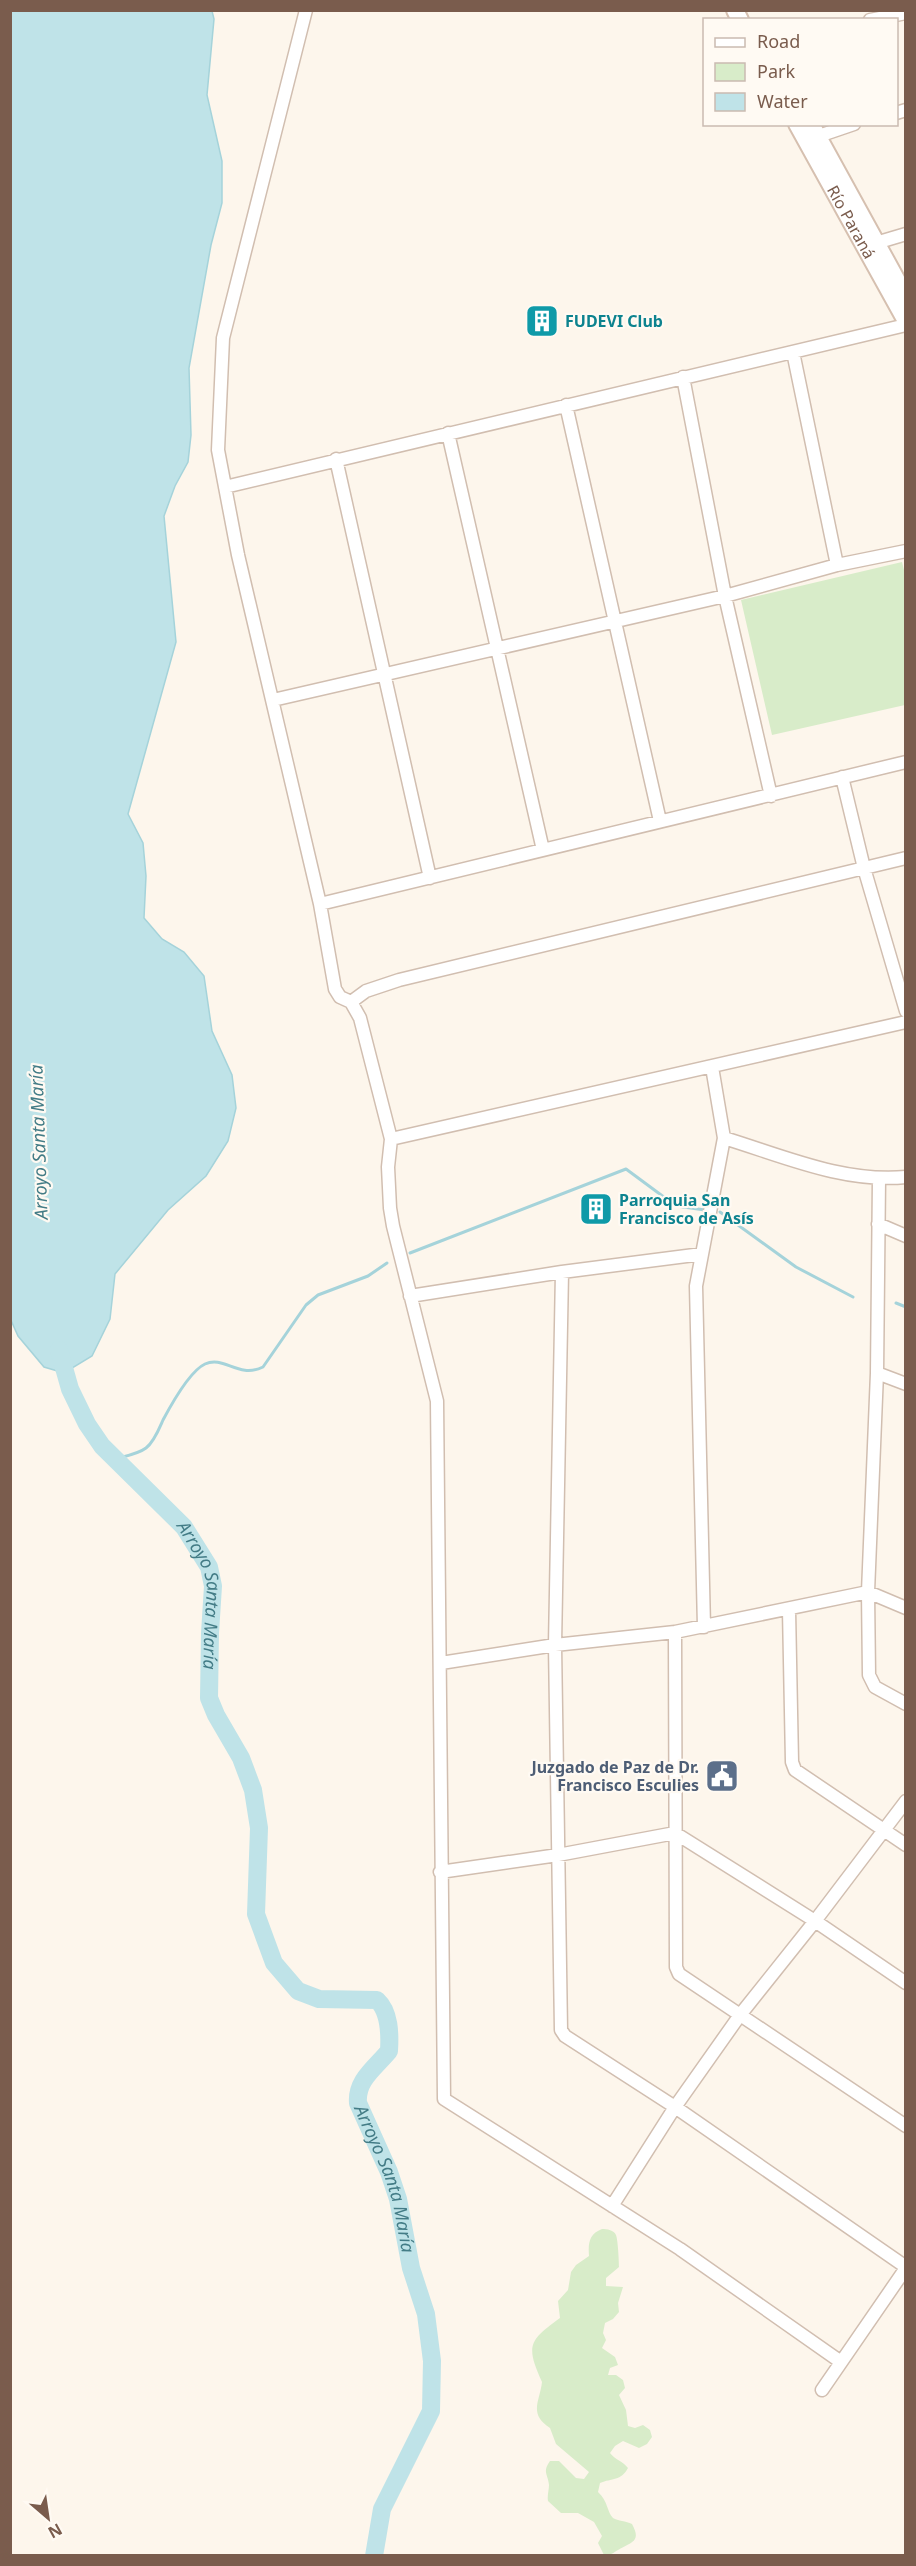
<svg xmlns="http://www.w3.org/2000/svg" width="916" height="2566" font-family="'Noto Sans',sans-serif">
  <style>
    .green { fill: #d8ecc9 }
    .water { fill: #bfe3e8; stroke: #a5d3da; stroke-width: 1.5 }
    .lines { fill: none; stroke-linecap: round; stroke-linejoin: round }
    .stream { stroke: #a5d3da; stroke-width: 3 }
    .river { stroke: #bfe3e8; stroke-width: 18 }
    .street-casing { stroke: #d1beb0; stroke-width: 15 }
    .secondary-casing { stroke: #d6c0b0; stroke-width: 20 }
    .street { stroke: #fff; stroke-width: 12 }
    .secondary { stroke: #fff; stroke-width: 16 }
    .labels { text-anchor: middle; stroke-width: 4.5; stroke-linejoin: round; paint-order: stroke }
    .street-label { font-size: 16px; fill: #7a5c4d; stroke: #fffaf3 }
    .culture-label { font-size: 16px; font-weight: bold; fill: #0d838f; stroke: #fffaf3; text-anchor: start }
    .service-label { font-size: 16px; font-weight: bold; fill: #4e5e75; stroke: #fffaf3; text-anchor: end }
    .water-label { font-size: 18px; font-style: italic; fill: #437c86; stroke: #fffaf3 }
  </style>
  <rect width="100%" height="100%" fill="#fdf6ec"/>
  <path class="green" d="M902,562L906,578L905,705L772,735L741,600Z
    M602,2229C607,2229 614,2230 616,2235C618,2240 619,2262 619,2267L606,2278V2286L623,2287L618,2303L619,2312L613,2319L605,2323L603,2333L606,2340L602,2348L615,2357L618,2365L610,2368L608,2375H616L623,2380L625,2388L619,2395L626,2410L628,2426L635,2428L643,2425L650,2430L652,2437L647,2444L639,2448L623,2441L615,2446L610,2453C615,2460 623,2461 628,2468C621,2481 612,2478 600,2483L598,2492C608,2501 607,2512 613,2518C618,2521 626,2521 632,2524C642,2542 631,2542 618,2550C613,2553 611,2555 604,2555L598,2543L602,2536L594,2522L578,2513H561L548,2501C547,2496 549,2490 549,2485C548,2474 542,2472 550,2461H559L576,2478L584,2479L589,2472L556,2444L550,2428C528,2414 540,2401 542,2382C526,2346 528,2341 560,2318L558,2301L568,2290L571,2272L576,2265L589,2256C588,2243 589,2234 602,2229Z"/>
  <path class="water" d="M10,11H212L214,19L207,95L222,161V203L211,245L189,368L191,435L188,462L175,486L164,516L176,642L128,814L143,843L146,876L144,918L162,939L184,952L204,976L212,1031L232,1075L236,1108L228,1141L206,1176L168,1210L115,1274L110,1319L92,1356L64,1373L44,1367L18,1336L10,1318Z"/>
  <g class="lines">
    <path class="stream" d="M720,1212L796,1267L853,1297
      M410,1253L626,1169L676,1206L705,1210
      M896,1303L906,1307
      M115,1459C126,1456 138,1454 146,1448C154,1442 159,1429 163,1420C171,1405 190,1371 205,1364C224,1355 238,1379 263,1367L306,1305L318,1295L368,1276L387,1263"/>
    <path class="river" id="s1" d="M59,1350L70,1389L87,1424L102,1446L184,1527L209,1567L213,1586L210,1633L209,1698L216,1715L241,1758L253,1790L259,1828L256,1914L274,1963L298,1991L319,1999L377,2000C390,2012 390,2034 389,2051C375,2068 356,2080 358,2103L389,2172L398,2199L411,2268L426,2314L432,2361L431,2411L382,2509L374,2556"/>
    <g class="street-casing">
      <path id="street" d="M306,10L223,338L218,450L238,555L320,904L335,989L340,997L351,1002L360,1018L391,1139L388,1167L390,1208L393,1226L437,1401L444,2099L680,2249L841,2362
        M870,20L906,13
        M896,113L906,110
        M810,139L854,124
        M869,245L906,234
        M793,352L837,565
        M683,377L725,596L771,796
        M566,405L660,821
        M448,433L543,850
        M336,459L430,878
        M225,487L906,325
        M273,700L725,596L837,565L906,551
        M842,777L864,868L906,1011
        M320,904L906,762
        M351,1002L366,991L399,980L906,858
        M724,1138C783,1156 843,1183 906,1177
        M391,1139L906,1022
        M879,1179L877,1373L868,1592L869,1675L875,1687L906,1704
        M878,1224L906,1236
        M562,1272L555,1645L561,2030L565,2036L675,2107L906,2267
        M410,1296L562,1272L702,1254
        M877,1373L906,1384
        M789,1610L792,1762L795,1770L906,1845
        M704,1627L696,1286L724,1138L712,1067
        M675,1632L676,1967L679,1974L906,2126
        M441,1663L555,1645L675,1632L868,1592L906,1608
        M440,1872L558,1855L675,1833L815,1921L906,1983
        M612,2206L675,2107L740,2015L815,1921L906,1801
        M822,2390L906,2268"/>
    </g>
    <g class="secondary-casing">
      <g id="secondary">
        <path d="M735,10L740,20"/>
        <path id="s2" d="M797,124L906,321"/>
        <path d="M811,124L906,297"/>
      </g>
    </g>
    <use href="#street" class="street"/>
    <use href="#secondary" class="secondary"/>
  </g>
  <defs>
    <g id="building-square" transform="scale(1.725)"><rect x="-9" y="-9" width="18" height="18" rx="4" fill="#0f9aa8" stroke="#fffaf3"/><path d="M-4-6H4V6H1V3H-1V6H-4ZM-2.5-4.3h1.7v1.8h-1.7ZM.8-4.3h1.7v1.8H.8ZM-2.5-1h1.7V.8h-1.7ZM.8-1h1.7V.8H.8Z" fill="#fff"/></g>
    <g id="civic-square" transform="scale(1.725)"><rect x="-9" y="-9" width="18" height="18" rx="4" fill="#5c6f8a" stroke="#fffaf3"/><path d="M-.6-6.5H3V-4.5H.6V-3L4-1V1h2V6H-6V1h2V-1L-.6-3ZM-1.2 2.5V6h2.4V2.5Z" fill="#fff"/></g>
  </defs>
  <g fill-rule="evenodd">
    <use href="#building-square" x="542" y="321"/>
    <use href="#building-square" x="596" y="1209"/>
    <use href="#civic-square" x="722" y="1776"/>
  </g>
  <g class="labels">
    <g class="street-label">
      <text dy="6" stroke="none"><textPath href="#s2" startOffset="112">Río Paraná</textPath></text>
    </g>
    <g class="culture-label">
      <text x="565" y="327">FUDEVI Club</text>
      <text x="619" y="1206">Parroquia San<tspan x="619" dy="18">Francisco de Asís</tspan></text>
    </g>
    <g class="service-label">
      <text x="699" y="1773">Juzgado de Paz de Dr.<tspan x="699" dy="18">Francisco Esculies</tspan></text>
    </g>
    <g class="water-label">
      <text transform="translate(39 1142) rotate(-92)" y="6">Arroyo Santa María</text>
      <text dy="6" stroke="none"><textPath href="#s1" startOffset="294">Arroyo Santa María</textPath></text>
      <text dy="6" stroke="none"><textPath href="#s1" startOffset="994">Arroyo Santa María</textPath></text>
    </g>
  </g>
  <rect width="916" height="2566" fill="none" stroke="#7a5c4d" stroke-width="24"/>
  <rect x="703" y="18" width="195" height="108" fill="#fffaf3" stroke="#cabbb1" stroke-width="1.5"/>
  <rect x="715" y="38" width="30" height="9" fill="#ffffff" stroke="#cabbb1" stroke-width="1.5"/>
  <text x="757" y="48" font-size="18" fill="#7a5c4d">Road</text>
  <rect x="715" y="63" width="30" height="18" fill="#d8ecc9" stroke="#cabbb1" stroke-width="1.5"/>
  <text x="757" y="78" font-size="18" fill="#7a5c4d">Park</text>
  <rect x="715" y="93" width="30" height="18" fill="#bfe3e8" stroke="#cabbb1" stroke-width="1.5"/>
  <text x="757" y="108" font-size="18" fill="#7a5c4d">Water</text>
  <g transform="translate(48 2518) rotate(151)" stroke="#fffaf3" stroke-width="4.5" paint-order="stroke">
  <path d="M0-4.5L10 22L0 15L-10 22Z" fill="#7a5c4d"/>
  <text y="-9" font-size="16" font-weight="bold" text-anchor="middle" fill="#7a5c4d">N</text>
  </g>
</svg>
